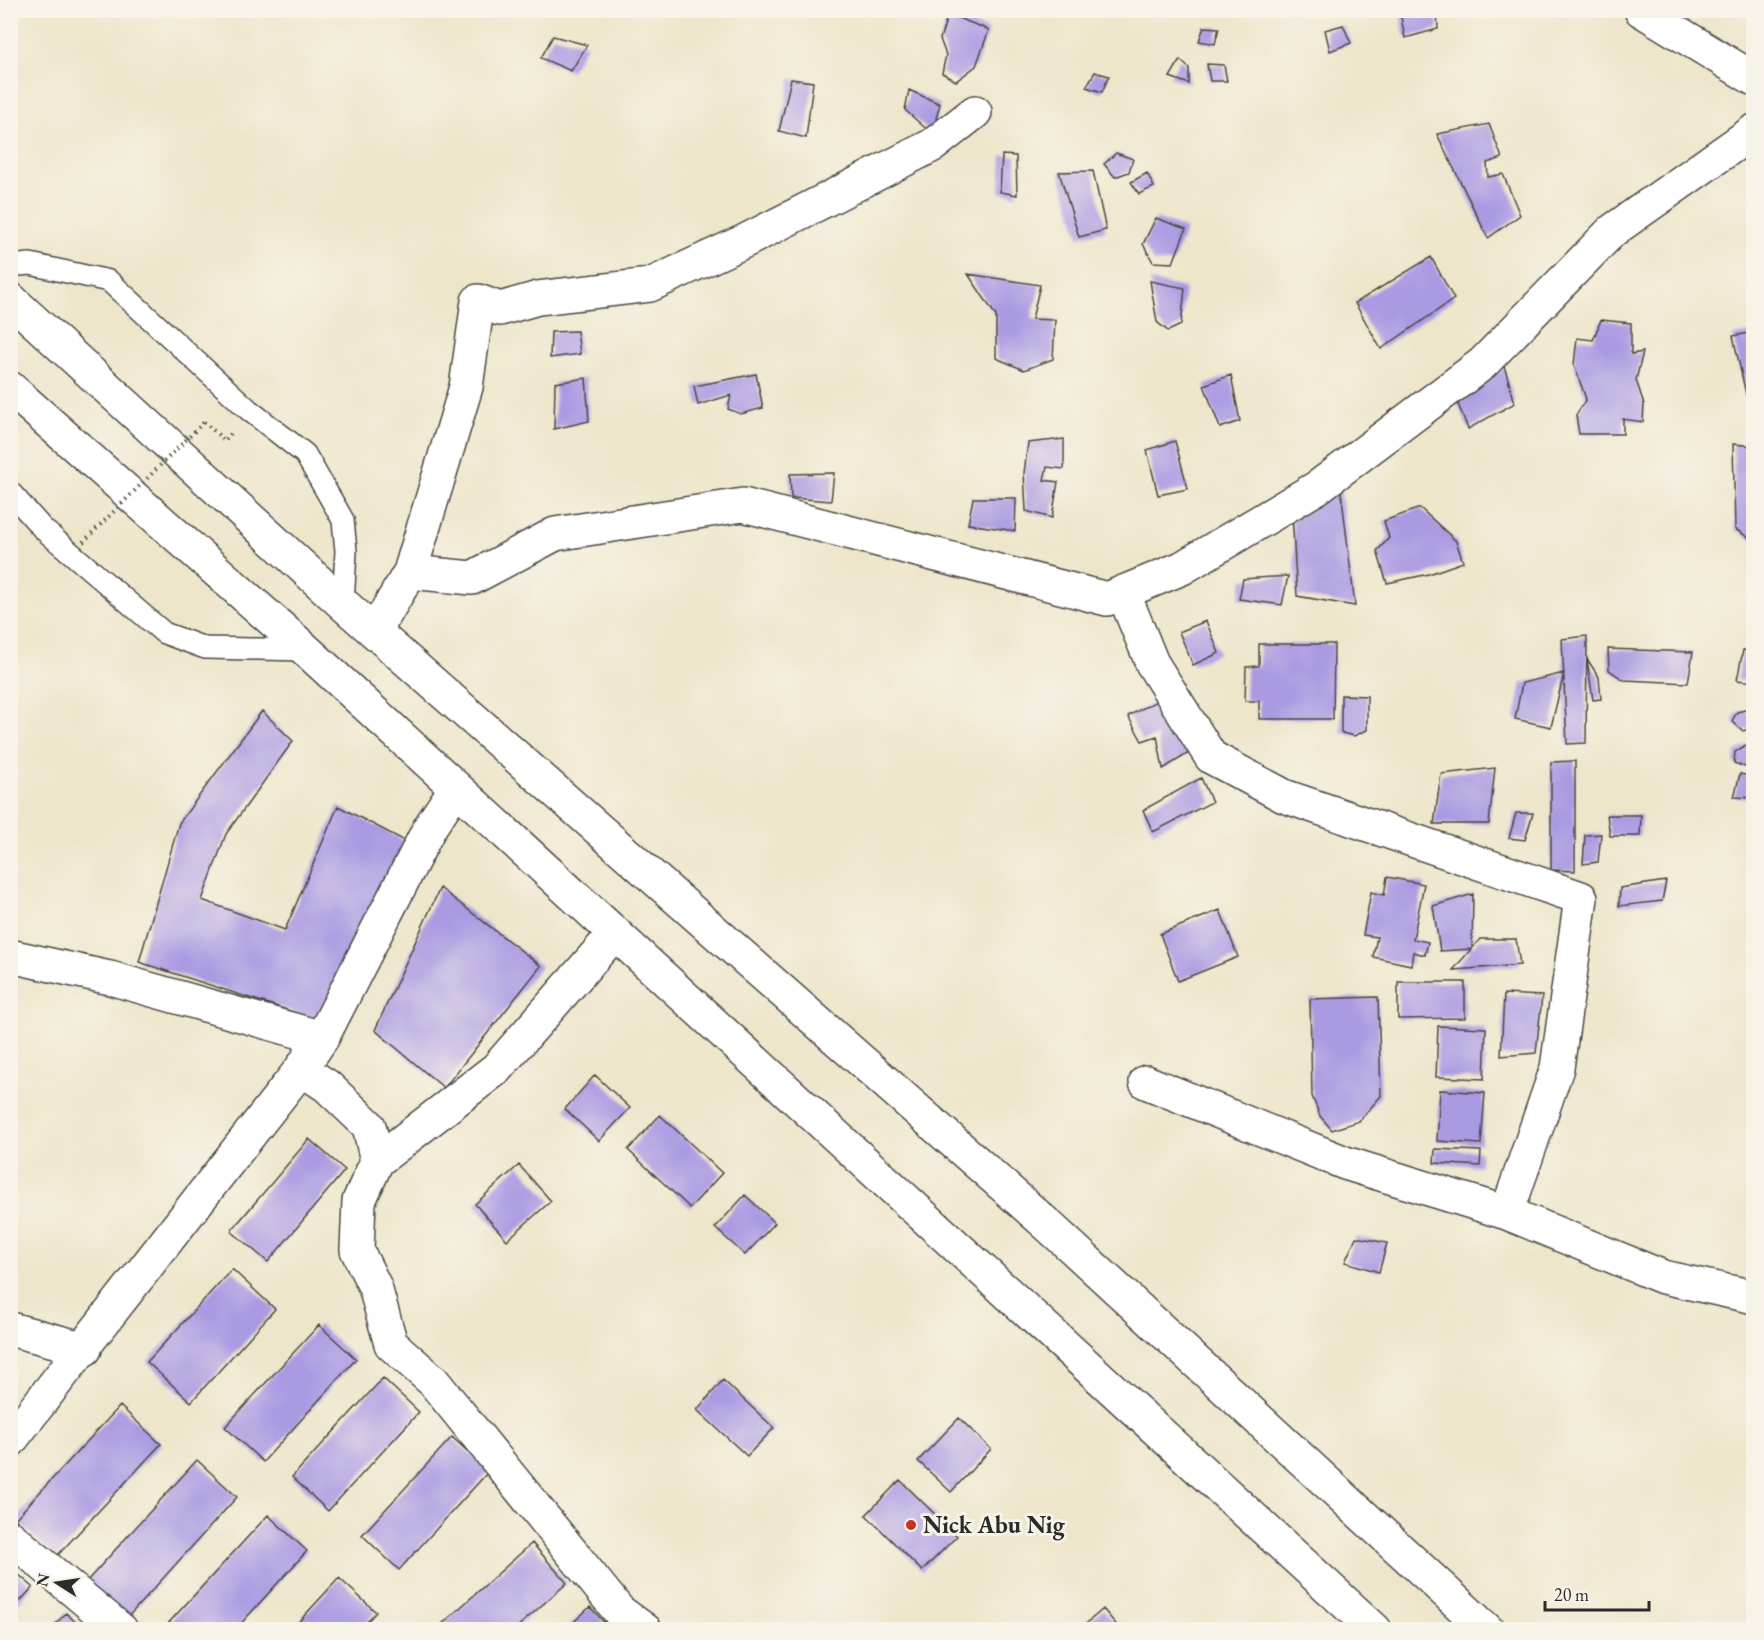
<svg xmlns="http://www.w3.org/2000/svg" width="1764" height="1640" font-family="'EB Garamond',serif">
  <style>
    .building { fill: #aa9ae2 }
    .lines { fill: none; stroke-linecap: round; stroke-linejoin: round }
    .service-casing { stroke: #484743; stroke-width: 24 }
    .minor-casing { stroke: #484743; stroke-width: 36 }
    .trunk-casing { stroke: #484743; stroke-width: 36 }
    .path { stroke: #484743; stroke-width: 4; stroke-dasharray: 1.5 4.5; stroke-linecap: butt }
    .service { stroke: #fff; stroke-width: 21 }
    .minor { stroke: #fff; stroke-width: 33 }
    .trunk { stroke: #fff; stroke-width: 33 }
    .path-bridge { stroke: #484743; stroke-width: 4; stroke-dasharray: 1.5 4.5; stroke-linecap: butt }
    .poi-dot { fill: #c8321e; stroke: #f7f3e8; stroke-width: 2 }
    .labels { text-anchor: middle; stroke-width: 6; stroke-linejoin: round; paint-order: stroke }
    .poi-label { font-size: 24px; font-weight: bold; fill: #2b2b2b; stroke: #f7f3e8; text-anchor: start }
  </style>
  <rect width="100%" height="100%" fill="#f7f3e8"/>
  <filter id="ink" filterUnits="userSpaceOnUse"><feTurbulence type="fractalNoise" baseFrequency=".0167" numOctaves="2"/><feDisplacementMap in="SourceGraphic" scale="12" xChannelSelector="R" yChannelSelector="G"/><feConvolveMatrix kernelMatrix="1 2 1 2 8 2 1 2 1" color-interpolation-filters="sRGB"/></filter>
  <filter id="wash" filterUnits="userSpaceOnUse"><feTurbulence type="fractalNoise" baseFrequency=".008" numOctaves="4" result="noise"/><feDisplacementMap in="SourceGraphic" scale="24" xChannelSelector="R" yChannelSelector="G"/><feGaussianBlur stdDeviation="1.35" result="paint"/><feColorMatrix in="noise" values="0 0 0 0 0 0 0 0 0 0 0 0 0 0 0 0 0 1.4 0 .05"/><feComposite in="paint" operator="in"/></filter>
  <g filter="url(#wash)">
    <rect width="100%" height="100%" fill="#eee6cb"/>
    <g id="blocks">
      <path class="building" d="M1379,10H1437L1438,29L1405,38L1400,12L1383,17Z
        M948,14L989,30L976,66L956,81L942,73L946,55L940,39Z
        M1343,25L1351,43L1330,51L1325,30Z
        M1204,27L1219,28L1215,44L1199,41Z
        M553,36L587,45L571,71L541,58Z
        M1180,60L1189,68V84L1170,77Z
        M1207,64L1224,65L1227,81H1210Z
        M1095,72L1109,76L1102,92L1086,87Z
        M791,79L813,82L806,138L779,131Z
        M909,90L940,104L932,134L905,110Z
        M1489,124L1502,158L1487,163L1488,177L1503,174L1520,215L1488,238L1437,134Z
        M1116,153L1133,159L1129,172L1115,177L1104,164Z
        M1002,155L1016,156L1017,195L1000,192Z
        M1093,171L1106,230L1079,237L1059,172Z
        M1147,173L1154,187L1139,194L1131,182Z
        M1156,218L1186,229L1173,263L1153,262L1143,244Z
        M1431,257L1454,299L1381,349L1355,303Z
        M968,274L1040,285L1032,319L1055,320L1053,359L1024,370L996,358V316Z
        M1150,281L1185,288L1181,325L1168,331L1157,322Z
        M1601,320L1631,323V354L1643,352L1636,380L1644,404L1643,422L1623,419V434H1579L1576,415L1586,399L1574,365L1577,338L1593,340Z
        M577,331L580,354L550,358L551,332Z
        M1754,332V411L1750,412L1733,336Z
        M1504,366L1515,403L1468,429L1458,404Z
        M756,374L763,408L741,414L728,409L731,395L698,405L694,386Z
        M1231,375L1240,421L1220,428L1204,385Z
        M586,378L589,421L554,429L555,383Z
        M1064,439V469L1047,467L1044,480L1058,482L1052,518L1026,511L1024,473L1028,443Z
        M1175,441L1188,489L1158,495L1147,450Z
        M1733,444L1754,446V541L1735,529Z
        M834,473L831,501L791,498L790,474Z
        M1340,482L1355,606L1297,596L1292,513Z
        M973,498H1016L1015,531L968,524Z
        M1420,508L1456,541L1463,562L1429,574L1387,583L1377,551L1389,538L1384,521Z
        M1288,576L1282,605L1239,599L1243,579Z
        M1206,621L1219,653L1193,665L1179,632Z
        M1587,636L1586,743L1567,744L1562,639Z
        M1259,644H1334L1333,719H1259V701H1245L1246,667L1259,666Z
        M1608,649L1693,652L1688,683L1624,680L1609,670Z
        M1743,650L1754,651V682L1737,680Z
        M1587,659L1599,677L1601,699L1593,700Z
        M1564,673L1551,727L1515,719L1522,683Z
        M1341,695L1367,696V730L1354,736L1341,733Z
        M1166,696L1197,748L1163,769L1157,736L1142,741L1128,716Z
        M1745,710L1754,715V728L1743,731L1732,721L1737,712Z
        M262,711L293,741L226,834L202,900L285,930L338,806L409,843L324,1022L139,962L179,823Z
        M1746,745L1754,750V763L1745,767L1734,763L1735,752Z
        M1575,761V871L1551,870V762Z
        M1495,768L1489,824H1434L1441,774Z
        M1740,774L1754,777V798L1734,797Z
        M1201,778L1212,802L1153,832L1143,810Z
        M1516,813H1533L1525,840L1509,838Z
        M1607,815H1641L1640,836H1610Z
        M1601,834L1598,862L1583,864L1585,835Z
        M1387,877L1424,884L1413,939L1428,942L1425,955L1413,952L1411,965L1373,957L1377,937L1363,935L1371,892L1384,895Z
        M1666,881L1662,901L1619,906L1620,888Z
        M440,888L541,966L444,1088L375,1030Z
        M1473,894L1472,949L1440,951L1433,906Z
        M1220,910L1238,957L1178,981L1160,934Z
        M1480,939H1516L1520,965L1453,970Z
        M1398,982H1465V1018L1398,1019Z
        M1504,994L1542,996L1536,1053L1501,1056Z
        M1378,997L1381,1096L1359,1121L1332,1130L1320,1116L1312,1096L1310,999Z
        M1438,1026L1486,1028L1484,1079L1436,1077Z
        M595,1075L630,1108L599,1141L565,1109Z
        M1440,1090L1485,1093L1481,1144L1437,1141Z
        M660,1115L722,1173L690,1208L628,1150Z
        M309,1139L345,1170L268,1262L231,1231Z
        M1435,1149L1481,1151L1480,1166L1434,1163Z
        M519,1165L551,1201L507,1240L475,1204Z
        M745,1195L775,1223L745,1255L715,1228Z
        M1356,1237L1387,1243L1379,1272L1345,1262Z
        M232,1269L275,1309L191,1402L147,1362Z
        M319,1325L356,1359L263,1462L225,1427Z
        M383,1378L419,1412L328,1511L292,1477Z
        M723,1380L774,1428L747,1456L697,1410Z
        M120,1406L161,1444L56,1557L15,1519Z
        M959,1418L991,1449L951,1492L918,1461Z
        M452,1437L489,1471L399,1570L362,1535Z
        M197,1460L237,1497L126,1619L86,1582Z
        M900,1480L957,1536L922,1571L866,1515Z
        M268,1515L307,1551L236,1629H163Z
        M532,1543L567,1583L515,1629H445L441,1625Z
        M10,1567L33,1587L12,1610L10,1609Z
        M339,1578L376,1612L360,1629H292Z
        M590,1607L610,1629H566Z
        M1103,1609L1120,1629H1080Z
        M66,1613L83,1629H51Z"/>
    </g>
  </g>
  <g filter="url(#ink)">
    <use href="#blocks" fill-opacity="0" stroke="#484743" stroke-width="1.5"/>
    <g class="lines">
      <g class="service-casing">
        <path id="service" d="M10,266L30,264L109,281L249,410L305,454L343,520L346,551L343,604
          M10,492L43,529L164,633L205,648L306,650"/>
      </g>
      <g class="minor-casing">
        <path id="minor" d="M1641,10L1754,79
          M410,572L466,387L478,301L500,309L538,298L650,285L747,240L933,145L975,112
          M1123,592L1152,663L1211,757L1284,796L1581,898L1557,1068L1507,1213
          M375,631L410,572L472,578L555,534L743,505L1107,599L1182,568L1318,487L1482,364L1612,231L1754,131
          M10,956L110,978L322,1038
          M301,1069L327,1086L369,1126L377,1161L359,1201L357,1250L375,1287L391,1344L433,1381L619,1611L645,1630
          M1146,1082L1345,1163L1507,1213L1663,1277L1754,1297
          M377,1161L496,1069L615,933
          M10,1329L85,1349
          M10,1441L301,1069L322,1038L430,827L456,788
          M10,1537L121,1630"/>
      </g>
      <g class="trunk-casing">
        <path id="trunk" d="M10,299L343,604L1051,1228L1487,1630
          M10,388L306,650L1375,1630"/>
      </g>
      <path class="path" d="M204,422L225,441L233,431"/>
      <use href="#service" class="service"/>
      <use href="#minor" class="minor"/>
      <use href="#trunk" class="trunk"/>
      <path class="path-bridge" d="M83,542L204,422"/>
    </g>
  </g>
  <circle class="poi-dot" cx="911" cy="1525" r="6"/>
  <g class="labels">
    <g class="poi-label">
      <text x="923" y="1533">Nick Abu Nig</text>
    </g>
  </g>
  <rect width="1764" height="1640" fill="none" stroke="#f7f3e8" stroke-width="36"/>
  <g transform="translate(57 1583) rotate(282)" stroke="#f7f3e8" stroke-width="4.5" paint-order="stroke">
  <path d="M0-4.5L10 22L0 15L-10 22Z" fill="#2b2b2b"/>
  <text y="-9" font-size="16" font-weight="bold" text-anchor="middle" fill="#2b2b2b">N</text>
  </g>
  <path d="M1545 1601v9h104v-9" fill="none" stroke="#2b2b2b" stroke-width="3"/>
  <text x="1554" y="1601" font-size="18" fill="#2b2b2b" stroke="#f7f3e8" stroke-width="4.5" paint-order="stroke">20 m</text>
</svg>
